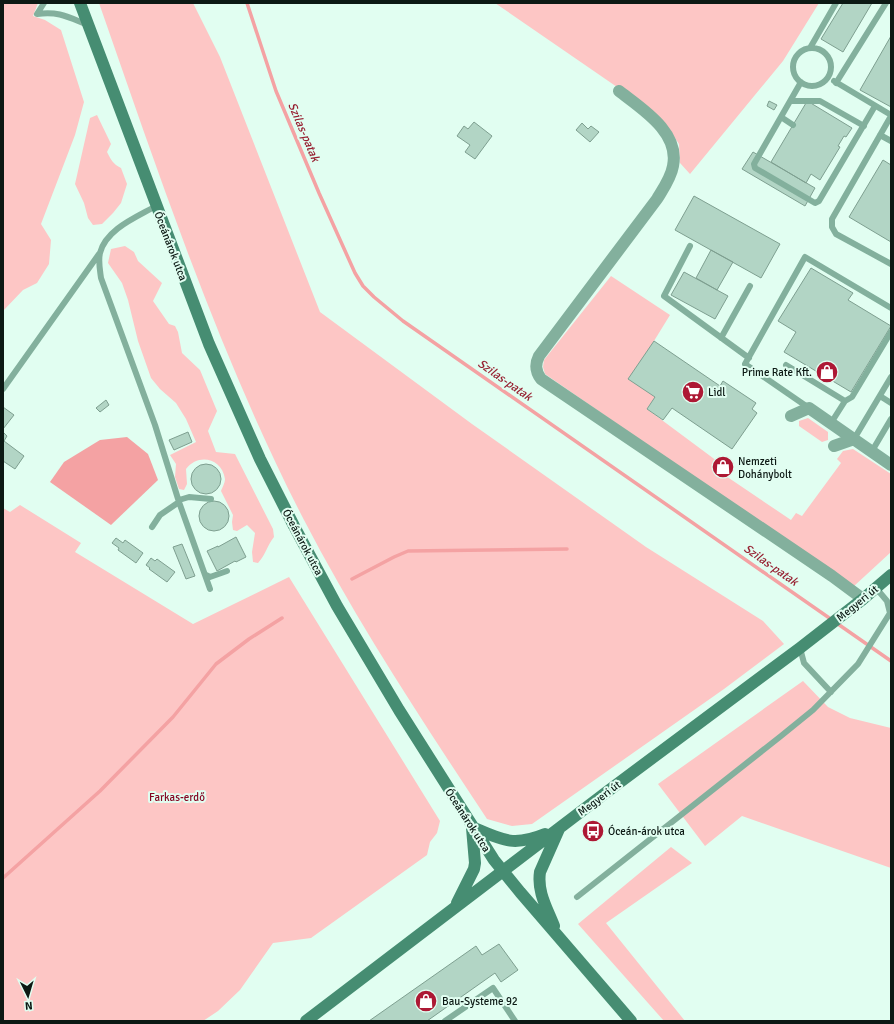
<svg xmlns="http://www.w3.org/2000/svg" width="894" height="1024" font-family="Signika,sans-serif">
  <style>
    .green { fill: #fdc6c5 }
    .water { fill: #f4a2a3 }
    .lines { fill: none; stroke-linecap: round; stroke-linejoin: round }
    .stream { stroke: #f4a2a3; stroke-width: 3.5 }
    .building { fill: #b2d5c5; stroke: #7e9f90 }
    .lane { stroke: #83b09d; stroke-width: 6 }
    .street { stroke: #83b09d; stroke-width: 12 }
    .secondary { stroke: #468d72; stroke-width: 12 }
    .labels { text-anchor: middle; stroke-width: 4; stroke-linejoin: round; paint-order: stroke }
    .street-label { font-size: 11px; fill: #0c1914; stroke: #e1fef1 }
    .poi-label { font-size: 11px; fill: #0c1914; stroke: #e1fef1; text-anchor: start }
    .park-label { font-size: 11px; fill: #840522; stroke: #e1fef1 }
    .water-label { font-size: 12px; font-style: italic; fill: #972031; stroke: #e1fef1 }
  </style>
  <rect width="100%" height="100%" fill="#e1fef1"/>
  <path class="green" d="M3,3H38L33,16L45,20L61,30L84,102L75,135L41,224L51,240L49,264L37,283L23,290L3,311Z
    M99,3H193L220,57L320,312L472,424L646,547L763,621L784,644L724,689L532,824L512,826L487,819C423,722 358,624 304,520C219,355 160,178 99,3Z
    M495,3H819L783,61L690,174L680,163L679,144L665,123L649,109Z
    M97,115L111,144L107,152C111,160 113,164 121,168L127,184L121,203L113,213L102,224L93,225L88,218L84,203L75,184L90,118Z
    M125,246L134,252L138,261L162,283L153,301L169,324L175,326L178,332L182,353L200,370L217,411L208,431L216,452L235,454L273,529L274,537C267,546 266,554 258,563L253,562L252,552L255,533L247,525L237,531L233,530L232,522L233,515L221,491C222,488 225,483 225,479C222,458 198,453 186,469L187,484L184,490L179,489L175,477L176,464L170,455L196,442L186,419L176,403L160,389L151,378L138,341L128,300L122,283L108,263L111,249Z
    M611,276L670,315L654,341L629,379L655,397L647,409L721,464L717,470L791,520L796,513L802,516L841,463L837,459L843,451L853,449L891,474V552L853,587L545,374L543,367L544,360Z
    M808,418L828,432V440L822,442L799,426V421Z
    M20,505L81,543L75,552L193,624L289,577L440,821L437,833L430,842L427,855L311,938L273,943L240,990L218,1011L203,1021H3V508L10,512Z
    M803,681L828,707L850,718L891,728V868L742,816L705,846L658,784Z
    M671,847L692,863L606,923L685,1021H664L578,924Z"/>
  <path class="water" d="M127,437L148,454L158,480L111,525L50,482L64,462L100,440Z"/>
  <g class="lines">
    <path class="stream" d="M247,3L276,91L319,193L355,273L363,286L374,297L403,321L891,661
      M352,579L394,557L408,551L567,549
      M3,878L100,791L173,717L216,664L249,639L282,618"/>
  </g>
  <path class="building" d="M843,3H872L843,52L821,39Z
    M891,36V107L860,90Z
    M769,101L777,105L774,110L767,106Z
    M809,102L852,128L846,137L844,136L838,146L840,147L820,180L811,174L806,183L771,162L806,103Z
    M474,122L492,136L475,159L465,152L470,145L457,136L464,126L468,129Z
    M582,123L588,129L591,126L599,132L590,142L576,130Z
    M753,152L815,188L805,206L742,169Z
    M883,160L891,165V242L849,217Z
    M694,196L780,244L761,278L675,230Z
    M711,250L733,262L717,290L696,278Z
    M811,268L853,293L848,300L891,326L851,392L784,352L796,332L778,321Z
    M684,272L728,296L715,319L671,295Z
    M654,341L720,386L723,381L756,403L752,409L757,413L732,449L672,408L663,420L647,409L655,397L628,379Z
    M106,400L109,405L100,412L96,408Z
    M3,407L14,415L3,429Z
    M3,432L7,436L4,441L24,456L15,469L3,461Z
    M188,432L192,442L174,450L169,440Z
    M191 479a15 15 0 1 1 30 0a15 15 0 1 1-30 0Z
    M199 516a15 15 0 1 1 30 0a15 15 0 1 1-30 0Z
    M236,537L246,557L236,562L235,561L217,571L207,551L218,546V547Z
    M116,538L123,543L125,540L143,553L136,563L118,550L119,548L112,543Z
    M182,544L195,576L186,579L173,547Z
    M151,558L155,561L157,559L175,572L167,582L149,569L150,568L146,565Z
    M499,944L518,970L501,982L495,973L427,1021H369L476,946L482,955Z"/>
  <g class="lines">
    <path class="lane" d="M44,3L37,14C59,11 68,17 88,25
      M810,48L836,3
      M793 67a19 19 0 1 1 38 0a19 19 0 1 1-38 0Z
      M834,81L891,115
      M801,82L754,164L755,168L815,203L819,201L875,106
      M836,83L886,3
      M791,101H820L864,126
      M891,116L832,219V227L836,234L891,264
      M781,117L793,125
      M880,135L891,141
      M156,206C137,217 106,229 100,253C98,261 100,270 101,278L155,425L179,502L210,589
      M690,246L664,296L749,358
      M721,338L750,286
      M786,365L845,401L852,397L891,332
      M3,389L99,254
      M880,396L891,403
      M809,408L745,364L805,257L891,308
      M831,423L845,401
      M854,439L891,377
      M872,451L891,419
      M179,500L189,497L211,499
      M152,527L160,515L179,502
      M206,575L210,577L227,571
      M800,648L804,663L831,692
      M577,897L781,736L813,710L858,664L890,613L887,601L876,588
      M445,1021L493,988L515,1021"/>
    <path class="street" d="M619,91C642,109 680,132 673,166C671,178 663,189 657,199L539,356C535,364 535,371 541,379L832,576L863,599
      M791,416L809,408L891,465
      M834,446L854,439"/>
    <path class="secondary" d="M80,3L209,344L260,459L294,526L337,606L399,710L494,860L520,892L631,1021
      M472,827C502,840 513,847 545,834
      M457,903L474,869L475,863L472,828
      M554,926C547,908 537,892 540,872L559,829
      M306,1021L608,791L800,648L863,599L891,575"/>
  </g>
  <defs>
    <g id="shop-disc" transform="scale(1.15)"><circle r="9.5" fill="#ad1834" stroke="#e1fef1"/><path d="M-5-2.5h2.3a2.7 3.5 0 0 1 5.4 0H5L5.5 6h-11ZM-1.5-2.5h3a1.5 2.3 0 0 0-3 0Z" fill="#fff"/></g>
    <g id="supermarket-disc" transform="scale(1.15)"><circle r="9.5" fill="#ad1834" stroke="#e1fef1"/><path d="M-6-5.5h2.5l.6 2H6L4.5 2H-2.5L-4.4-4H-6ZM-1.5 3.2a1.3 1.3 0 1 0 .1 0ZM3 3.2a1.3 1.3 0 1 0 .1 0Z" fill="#fff"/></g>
    <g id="bus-disc" transform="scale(1.15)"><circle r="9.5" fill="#ad1834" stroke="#e1fef1"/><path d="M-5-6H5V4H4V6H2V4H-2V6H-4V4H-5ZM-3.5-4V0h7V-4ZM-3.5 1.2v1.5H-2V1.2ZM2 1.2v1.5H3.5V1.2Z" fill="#fff"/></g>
  </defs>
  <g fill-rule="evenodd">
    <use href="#shop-disc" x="827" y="372"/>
    <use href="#supermarket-disc" x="693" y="392"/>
    <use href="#shop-disc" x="723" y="467"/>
    <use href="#bus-disc" x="593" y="831"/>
    <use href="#shop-disc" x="426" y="1001"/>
  </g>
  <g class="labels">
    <g class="street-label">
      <text transform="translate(171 246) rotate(69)" y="4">Óceánárok utca</text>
      <text transform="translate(303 542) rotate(62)" y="4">Óceánárok utca</text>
      <text transform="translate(857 603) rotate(-39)" y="4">Megyeri út</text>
      <text transform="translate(599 798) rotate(-37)" y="4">Megyeri út</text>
      <text transform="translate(468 820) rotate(57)" y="4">Óceánárok utca</text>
    </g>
    <g class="poi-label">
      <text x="812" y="376" text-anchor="end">Prime Rate Kft.</text>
      <text x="708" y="396">Lidl</text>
      <text x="738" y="465">Nemzeti<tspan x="738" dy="13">Dohánybolt</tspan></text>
      <text x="608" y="835">Óceán-árok utca</text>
      <text x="442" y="1005">Bau-Systeme 92</text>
    </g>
    <g class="park-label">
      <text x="177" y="801">Farkas-erdő</text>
    </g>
    <g class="water-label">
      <text transform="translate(304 132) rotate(67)" y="4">Szilas-patak</text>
      <text transform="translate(505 380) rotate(35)" y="4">Szilas-patak</text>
      <text transform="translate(771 565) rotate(35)" y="4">Szilas-patak</text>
    </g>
  </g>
  <rect width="894" height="1024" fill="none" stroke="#0c1914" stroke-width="8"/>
  <g transform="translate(28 996) rotate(175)" stroke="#e1fef1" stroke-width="3" paint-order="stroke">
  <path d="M0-3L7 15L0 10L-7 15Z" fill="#0c1914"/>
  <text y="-6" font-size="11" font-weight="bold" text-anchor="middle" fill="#0c1914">N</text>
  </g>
</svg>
